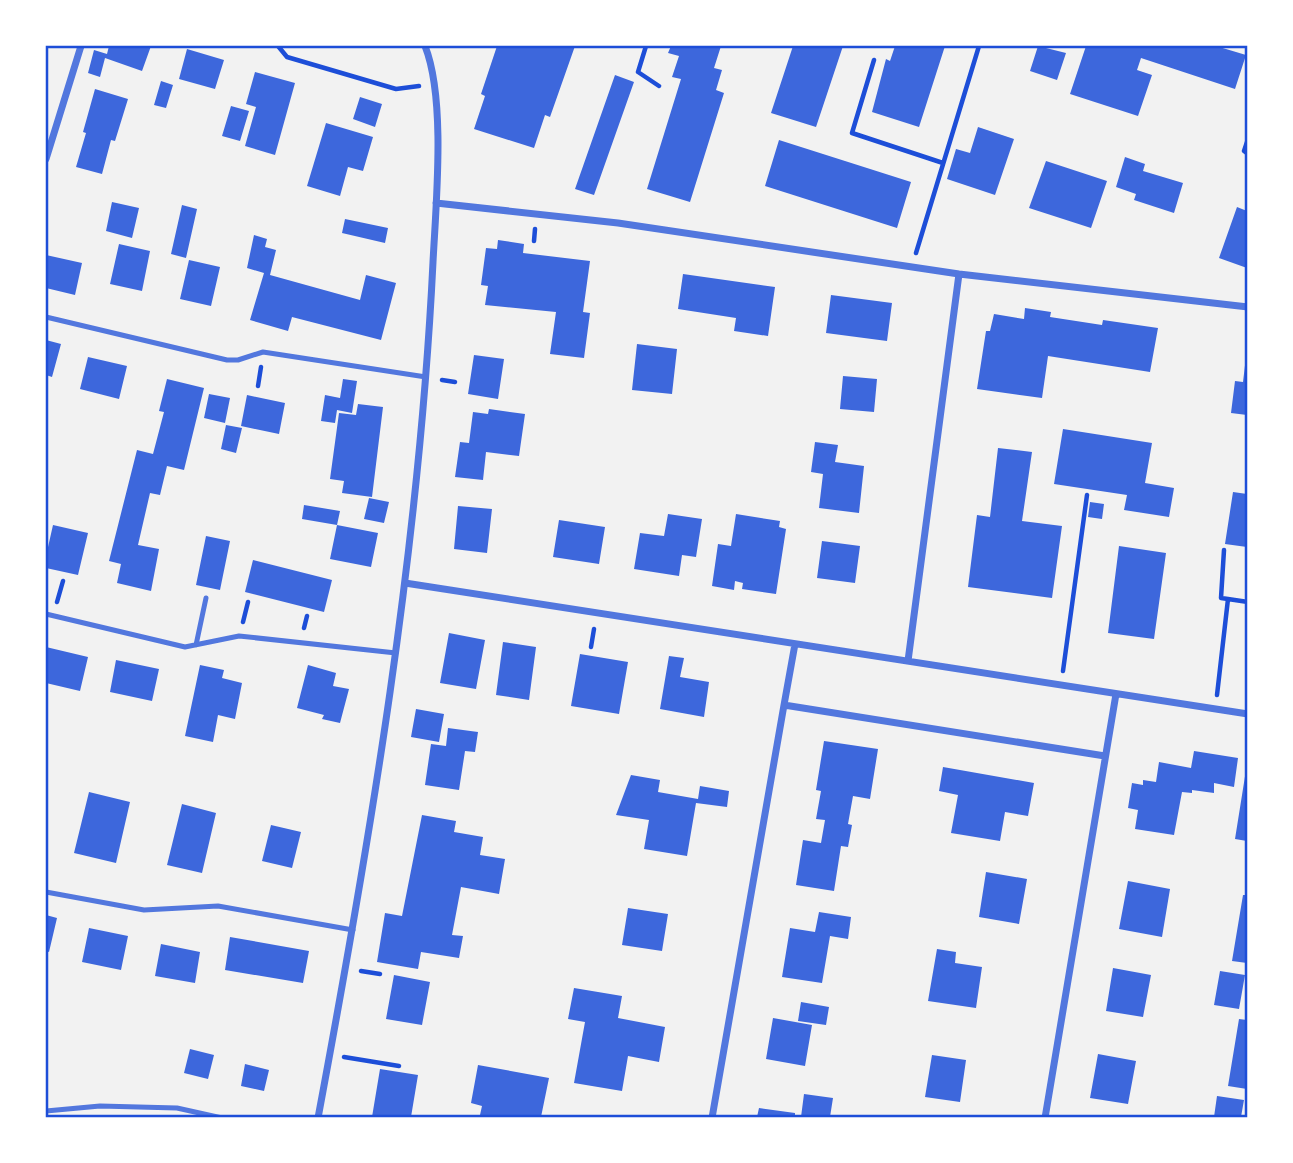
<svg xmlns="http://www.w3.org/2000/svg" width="1293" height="1163" font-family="'Sofia Sans Condensed',sans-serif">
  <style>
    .building { fill: #3d67dc }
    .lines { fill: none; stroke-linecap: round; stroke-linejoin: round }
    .path { stroke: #1d4ed8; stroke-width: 4.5 }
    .service { stroke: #5277de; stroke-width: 5 }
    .minor { stroke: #5277de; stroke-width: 7 }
    .neatline { fill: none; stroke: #1d4ed8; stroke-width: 2.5 }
  </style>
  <rect width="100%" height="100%" fill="#f2f2f2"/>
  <path class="building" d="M109,46H151L142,71L105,58L100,77L88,73L94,50L107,54Z
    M497,46H575L550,117L545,115L534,148L474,129L485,96L481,94Z
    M671,46H721L714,68L722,70L716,90L724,93L690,202L647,189L681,79L672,77L679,56L668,53Z
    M793,46H843L816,127L771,113Z
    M895,46H945L919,127L872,112L886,59L890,61Z
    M1038,46L1066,53L1057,80L1030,71Z
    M1086,46H1216L1246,55L1235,89L1141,58L1137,70L1152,75L1138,116L1070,94Z
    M187,49L224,60L215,89L179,79Z
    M255,72L295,83L275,155L245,146L256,107L246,104Z
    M615,75L634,82L594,195L575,189Z
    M161,81L173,85L166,108L154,105Z
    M95,89L128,99L115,141L111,140L102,174L76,167L86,133L83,132Z
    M360,97L382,104L375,127L353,119Z
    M231,106L249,111L240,141L222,136Z
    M326,123L373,137L363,171L348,167L340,196L307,186Z
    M978,127L1014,139L995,195L947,179L956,149L970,153Z
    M779,140L911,182L897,228L765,186Z
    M1125,157L1145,164L1143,171L1183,183L1174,213L1134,200L1136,194L1116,187Z
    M1046,161L1107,181L1091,228L1029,208Z
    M112,202L139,208L132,238L106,231Z
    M182,205L197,209L186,258L171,254Z
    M1237,207L1247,211V268L1219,258Z
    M345,219L388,228L385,243L342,233Z
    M254,235L267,239L265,247L276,250L270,275L360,300L366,275L396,283L381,340L292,317L288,331L250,320L264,273L247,268Z
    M498,240L524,244L523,253L590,261L583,312L590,313L584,358L550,354L556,312L485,305L488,286L481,285L486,248L497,249Z
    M119,244L150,251L142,291L110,284Z
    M46,255L82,263L75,295L46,288Z
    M189,260L220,267L211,306L180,299Z
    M683,274L775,287L768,336L734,331L736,318L678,309Z
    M831,295L892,303L887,341L826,333Z
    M1025,308L1051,312L1050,317L1102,325L1103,320L1158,328L1150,372L1048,356L1042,398L977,389L986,331H990L994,314L1024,319Z
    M46,340L61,344L52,377L46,375Z
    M637,344L677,349L672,394L632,390Z
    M474,355L504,359L498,399L468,394Z
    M88,357L127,366L119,399L80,389Z
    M1246,357H1247V415L1231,413L1235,381L1243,382Z
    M843,376L877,379L874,412L840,409Z
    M167,379L204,388L184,470L167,466L160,495L150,493L138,545L159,549L151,591L117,583L121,564L109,561L137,450L153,454L164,412L159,411Z
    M343,379L357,381L352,413L337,410L335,423L321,421L325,395L340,398Z
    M209,394L230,398L225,423L204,418Z
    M247,395L285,403L279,434L241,426Z
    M358,404L383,407L372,497L342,493L344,481L330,479L339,413L356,415Z
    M489,409L525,414L519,456L486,452L483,480L455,477L460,442L469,443L473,412L488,414Z
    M226,425L242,428L236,453L221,449Z
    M1063,429L1152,443L1145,483L1174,488L1169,517L1124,510L1127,495L1054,484Z
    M815,442L838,445L835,462L864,466L859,513L819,508L823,474L811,472Z
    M998,448L1032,452L1022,521L1062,526L1052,598L968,587L977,515L990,517Z
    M1233,492L1247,494V547L1225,544Z
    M369,498L389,502L384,523L364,519Z
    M1090,502L1104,504L1102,519L1088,517Z
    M304,505L340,511L337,525L302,519Z
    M458,506L492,509L487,553L454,549Z
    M668,514L702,519L696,557L682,555L679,576L634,569L640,533L664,536Z
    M736,514L780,521L779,527L786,529L776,594L742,589L743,583L735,581L734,590L712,586L718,544L731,546Z
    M559,520L605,527L599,564L553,557Z
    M53,525L88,533L78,575L46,568V556Z
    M337,525L378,533L371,567L330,559Z
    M206,536L230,541L220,590L196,585Z
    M822,541L860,546L855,583L817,578Z
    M1119,546L1166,553L1154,639L1108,633Z
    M253,560L332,580L324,612L245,592Z
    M449,633L485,640L476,689L440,683Z
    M503,642L536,647L529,700L496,695Z
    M46,647L88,657L80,691L46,683Z
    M580,654L628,662L619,714L571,706Z
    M669,656L684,658L680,677L709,682L704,717L660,709Z
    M116,660L159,669L152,701L110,692Z
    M200,665L224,670L222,678L242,683L235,719L218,715L213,742L185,736Z
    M308,665L336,673L333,686L349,689L340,723L322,719L324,715L297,708Z
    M416,709L444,714L439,742L411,737Z
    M448,728L478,732L475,752L465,751L459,790L425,785L431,744L446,746Z
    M824,741L878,749L870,799L853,796L848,824L852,825L848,847L841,846L834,891L796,885L803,840L821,843L825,820L816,819L821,791L816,790Z
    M1194,751L1238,758L1234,787L1214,783V793L1192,790V793L1182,792L1174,835L1135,829L1138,810L1128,808L1132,783L1143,785V780L1156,782L1159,762L1191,768Z
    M943,767L1034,783L1028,816L1005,812L1000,841L951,833L958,795L939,791Z
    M1246,770H1247V841L1235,839Z
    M631,775L660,780L658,792L698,799L700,786L729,791L727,807L696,803L687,856L644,849L649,820L616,815Z
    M89,792L130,802L116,863L74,853Z
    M182,804L216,813L202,873L167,865Z
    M422,815L456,821L454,832L483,837L480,855L505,859L499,894L461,887L452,935L463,936L459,958L421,952L418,969L377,962L385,913L402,916Z
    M271,825L301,832L292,868L262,861Z
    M986,872L1027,879L1019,924L979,917Z
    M1128,881L1170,889L1162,937L1119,929Z
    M1243,895H1247V963L1232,961Z
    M628,908L668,914L662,951L622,945Z
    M819,912L851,917L848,939L830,936L822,983L782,977L790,928L815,932Z
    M46,915L57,918L49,952L46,951Z
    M89,928L128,936L121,970L82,962Z
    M230,937L309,951L303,983L225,970Z
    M161,944L200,952L195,983L155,976Z
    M937,949L956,952L955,963L982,967L976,1008L928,1001Z
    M1113,968L1151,975L1143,1017L1106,1011Z
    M1220,971L1245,975L1239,1009L1214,1005Z
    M394,975L430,982L422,1025L386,1019Z
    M574,988L622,996L618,1018L665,1027L659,1062L628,1056L622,1091L574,1083L585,1022L568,1019Z
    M801,1002L829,1007L826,1025L798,1021Z
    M773,1018L812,1025L805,1066L766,1059Z
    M1239,1019L1247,1020V1089L1228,1086Z
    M190,1049L214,1055L208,1079L184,1073Z
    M1098,1054L1136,1061L1128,1104L1090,1098Z
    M932,1055L966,1060L960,1102L925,1097Z
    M245,1064L269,1070L264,1091L241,1086Z
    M478,1065L549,1078L541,1117H493L480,1115L482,1106L471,1103Z
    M380,1069L418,1075L411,1117H372Z
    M804,1094L833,1098L830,1117H801Z
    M1217,1096L1244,1100L1241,1117H1214Z
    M759,1108L795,1113V1117H757Z"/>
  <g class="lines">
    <path class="path" d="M278,46L287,57L396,89L419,86
      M646,46L638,72L659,86
      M874,60L852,133L943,163
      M1248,139L1244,151L1248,154
      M534,241L535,229
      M916,253L979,46
      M442,380L455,382
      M258,386L261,367
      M1228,599L1248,602
      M57,602L63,581
      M243,622L248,602
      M304,628L307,616
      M591,647L594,629
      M1063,671L1087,495
      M1217,695L1228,599L1221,598L1224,550
      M361,971L380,974
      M344,1057L399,1066"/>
    <path class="service" d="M46,317L227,360H238L263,352L426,377
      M46,614L185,647L239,636L396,653
      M196,645L206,598
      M46,892L144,910L218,906L353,930
      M46,1111L100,1106L177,1108L222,1118"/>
    <path class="minor" d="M46,159L81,46
      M436,203L618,223L959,274L1248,307
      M405,583L1248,714
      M795,644L784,705L1105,756
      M908,661L959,274
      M318,1118C371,834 419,550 433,262C436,203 446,99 425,46
      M712,1118L784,705
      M1045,1118L1116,694"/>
  </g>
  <rect width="1293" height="1163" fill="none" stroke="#ffffff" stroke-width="94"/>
  <rect x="47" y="47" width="1199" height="1069" class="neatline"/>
</svg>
